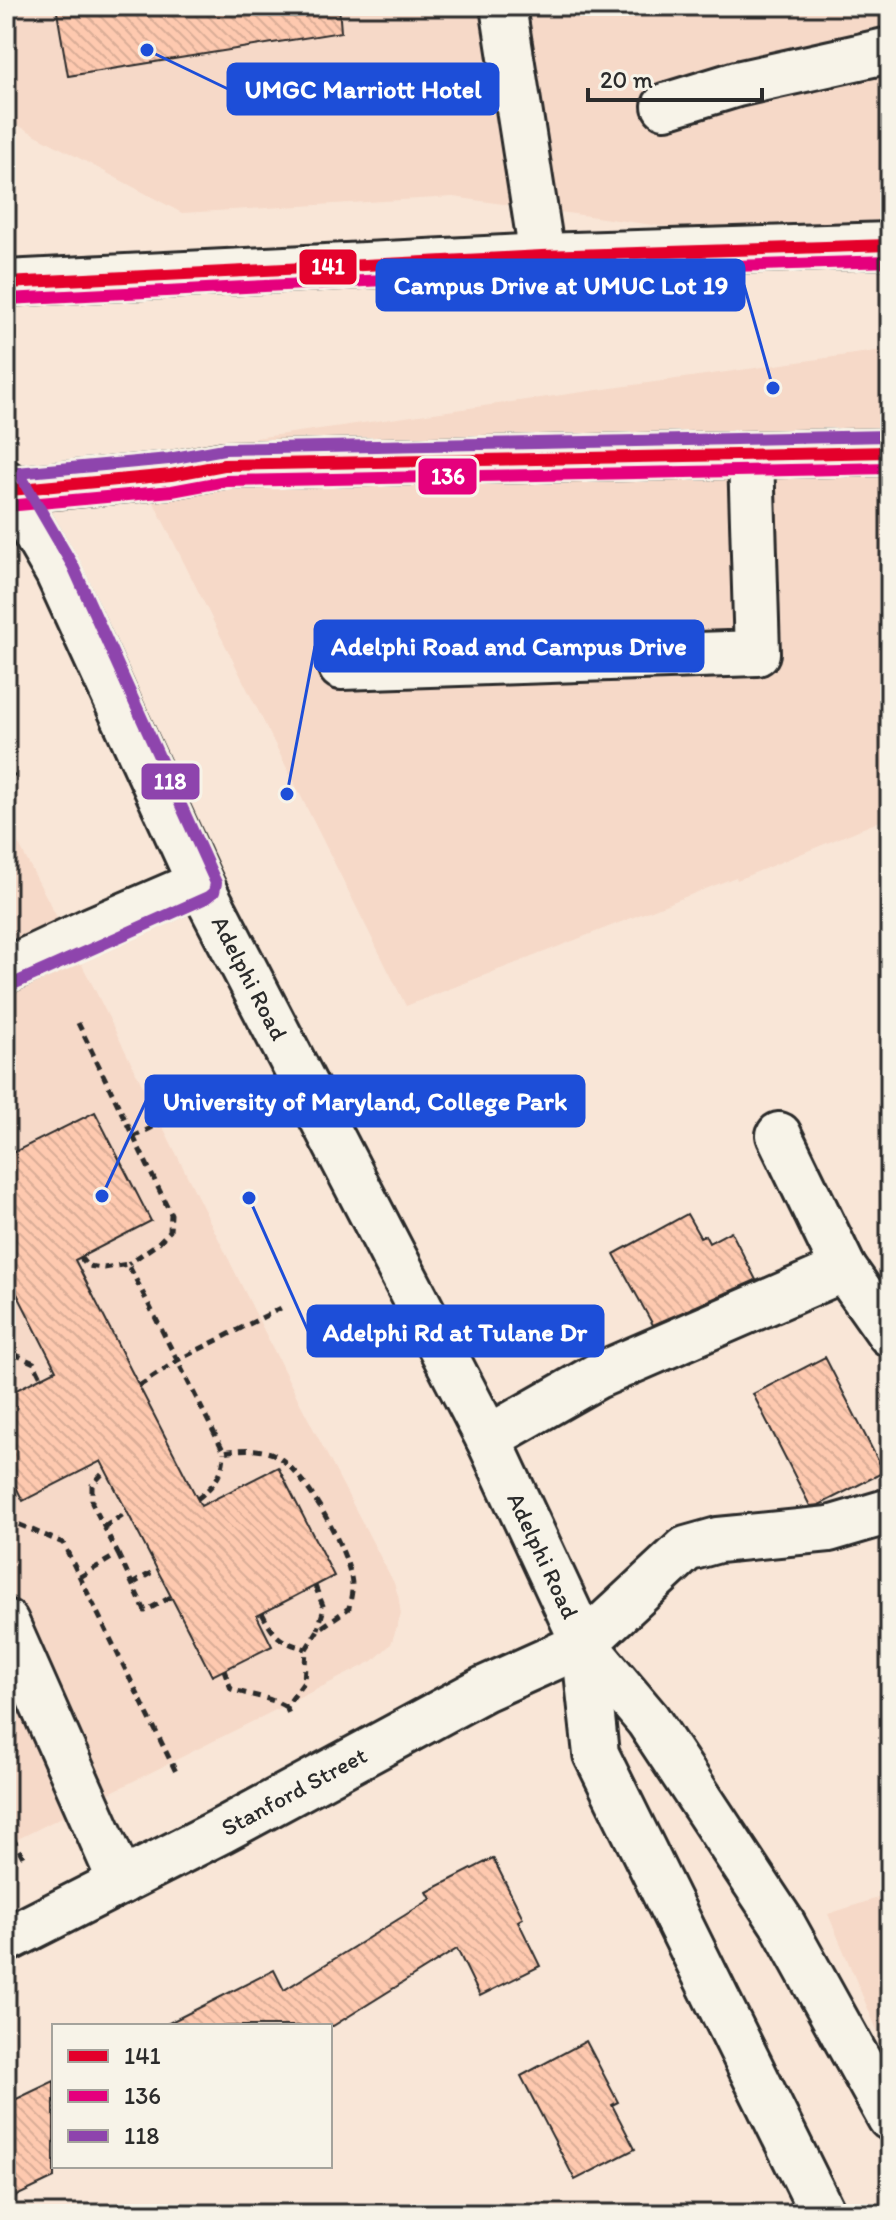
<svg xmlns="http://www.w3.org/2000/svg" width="896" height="2220" font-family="Itim,sans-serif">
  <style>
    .built { fill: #f6d9c8 }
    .building { fill: url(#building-back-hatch); stroke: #2b2b2b; stroke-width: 2 }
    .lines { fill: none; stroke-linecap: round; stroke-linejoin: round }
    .minor-casing { stroke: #2b2b2b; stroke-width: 50 }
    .major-casing { stroke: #2b2b2b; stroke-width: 50 }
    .path { stroke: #2b2b2b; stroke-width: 5; stroke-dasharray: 8 6; stroke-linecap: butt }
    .minor { stroke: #f7f3e8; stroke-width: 44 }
    .major { stroke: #f7f3e8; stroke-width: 44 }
    .bus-1-casing { stroke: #f7f3e8; stroke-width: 18 }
    .bus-2-casing { stroke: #f7f3e8; stroke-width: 18 }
    .bus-3-casing { stroke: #f7f3e8; stroke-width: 18 }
    .bus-1 { stroke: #e4002b; stroke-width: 12 }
    .bus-2 { stroke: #e5007d; stroke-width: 12 }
    .bus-3 { stroke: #8e44ad; stroke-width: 12 }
    .labels { text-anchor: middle; stroke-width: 6; stroke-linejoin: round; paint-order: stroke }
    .street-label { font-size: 24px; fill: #2b2b2b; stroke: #f7f3e8 }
    .leader { fill: none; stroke: #1d4ed8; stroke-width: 3 }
    .callout-dot { fill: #1d4ed8; stroke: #f7f3e8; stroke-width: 3 }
    .callout { fill: #1d4ed8; stroke: #1d4ed8; stroke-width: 3 }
    .callout-label { font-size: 26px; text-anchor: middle; font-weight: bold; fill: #fff }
    .line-badge { stroke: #f7f3e8; stroke-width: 3 }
    .badge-label { font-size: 22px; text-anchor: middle; font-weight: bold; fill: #fff }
  </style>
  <defs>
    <pattern id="building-back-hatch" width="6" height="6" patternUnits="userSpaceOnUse" patternTransform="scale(2)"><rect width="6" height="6" fill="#fec9af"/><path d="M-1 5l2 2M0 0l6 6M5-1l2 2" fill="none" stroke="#daad97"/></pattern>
  </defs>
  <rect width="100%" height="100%" fill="#f9e6d7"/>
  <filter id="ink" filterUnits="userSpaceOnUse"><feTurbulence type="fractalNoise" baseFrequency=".0125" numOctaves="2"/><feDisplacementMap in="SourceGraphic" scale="16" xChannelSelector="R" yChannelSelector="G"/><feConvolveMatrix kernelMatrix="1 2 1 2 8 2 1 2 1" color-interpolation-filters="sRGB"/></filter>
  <g filter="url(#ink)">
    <path class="built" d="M6,6H890V222L703,232L453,197L182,213L6,119Z
      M890,349V817L737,880L736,877L406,1006L147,489L153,457L163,451Z
      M6,820L93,986L301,1405L394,1583L398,1595L401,1614L391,1644L373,1661L6,1845Z
      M890,1894V2061L828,1914Z"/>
    <path class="building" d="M56,6H339L341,32L68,76Z
      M95,1112L151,1221L75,1260L139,1386L201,1506L278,1467L334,1576L257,1616L272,1646L212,1676L101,1461L23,1501L6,1467V1395L56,1370L6,1272V1156Z
      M687,1214L700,1237L705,1235L709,1243L731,1231L756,1280L653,1325L614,1254Z
      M825,1357L884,1472L819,1505L810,1506L753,1394Z
      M493,1858L523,1918L518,1921L540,1966L480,1996L457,1949L333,2026H163L274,1970L284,1990L431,1899L427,1892Z
      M586,2041L618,2102L612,2105L635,2149L575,2180L521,2076Z
      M54,2081V2178L6,2201V2104Z"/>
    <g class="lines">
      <g class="minor-casing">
        <g id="minor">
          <path d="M503,6L542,256"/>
          <path d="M665,106L737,84L890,50"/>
          <path d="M6,283L542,256L890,245"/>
          <path d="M10,490L171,475L224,465L890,452"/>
          <path d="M341,667L757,653L751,456"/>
          <path d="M6,970L91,930L200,883"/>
          <path d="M844,1269L890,1334"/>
          <path d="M488,1438L597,1376L844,1269L779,1135"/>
          <path d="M6,1622L121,1882"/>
          <path id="s1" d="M6,1940L221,1831L484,1689L584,1644L686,1549L718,1540L829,1529L890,1511"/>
        </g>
      </g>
      <g class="major-casing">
        <g id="major">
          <path id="s2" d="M6,483L58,573L200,883L488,1438L584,1644L648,1720L782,1923L890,2118"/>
          <path d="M584,1644L596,1754L823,2214"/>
        </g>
      </g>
      <path class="path" d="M6,788L14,774
        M78,1023L171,1214L170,1231L157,1244L128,1264
        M133,1137L185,1111
        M80,1257L87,1266L104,1268L128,1264L224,1452C239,1449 258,1448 273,1454C302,1466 350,1552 352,1584C353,1591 350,1601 349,1608L318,1630L306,1649L304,1682L286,1707L291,1718
        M6,1337L14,1354L6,1358
        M14,1354L34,1363L41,1377
        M139,1386L178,1360L283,1307
        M197,1499C214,1486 224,1473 224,1452
        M6,1519L63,1543L178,1776
        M104,1527L127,1512
        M118,1554L145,1611L171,1597
        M80,1577L118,1554L92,1503V1485L106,1470
        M132,1584L156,1570
        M315,1586L324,1608L318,1629
        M262,1613C275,1638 279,1641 306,1649
        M224,1670L231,1689C250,1696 268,1696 286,1707
        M6,1825L24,1859"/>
      <use href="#minor" class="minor"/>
      <use href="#major" class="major"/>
      <g class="bus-1-casing">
        <path id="bus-1" d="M6,283L542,256L890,245
          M6,483L10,490L171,475L224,465L890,452"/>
      </g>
      <g class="bus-2-casing">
        <path id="bus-2" d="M7,299L543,272L890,261
          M7,506L172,491L226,481L890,468"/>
      </g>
      <g class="bus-3-casing">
        <path id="bus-3" d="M6,474L169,459L224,449L890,436
          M13,984L208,897L214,892L216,883L73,566L20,475"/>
      </g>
      <use href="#bus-1" class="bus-1"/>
      <use href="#bus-2" class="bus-2"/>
      <use href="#bus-3" class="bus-3"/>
    </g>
  </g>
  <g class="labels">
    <g class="street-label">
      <text dy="8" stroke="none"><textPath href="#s2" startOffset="552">Adelphi Road</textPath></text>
      <text dy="8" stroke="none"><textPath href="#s2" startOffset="1200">Adelphi Road</textPath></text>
      <text dy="8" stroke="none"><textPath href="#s1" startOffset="324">Stanford Street</textPath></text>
    </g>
  </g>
  <path class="leader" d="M147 50L228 89M773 388L744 285M287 794L315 646M102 1196L146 1101M249 1198L308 1331"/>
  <g class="callout-dot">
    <circle cx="147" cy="50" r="8"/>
    <circle cx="773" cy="388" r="8"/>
    <circle cx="287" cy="794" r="8"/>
    <circle cx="102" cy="1196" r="8"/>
    <circle cx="249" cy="1198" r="8"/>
  </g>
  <g class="callout">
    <rect x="228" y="64" width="270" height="50" rx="8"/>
    <rect x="377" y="260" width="367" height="50" rx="8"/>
    <rect x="315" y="621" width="388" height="50" rx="8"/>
    <rect x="146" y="1076" width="438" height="50" rx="8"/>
    <rect x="308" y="1306" width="295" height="50" rx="8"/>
  </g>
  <g class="callout-label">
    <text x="363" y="98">UMGC Marriott Hotel</text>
    <text x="561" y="294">Campus Drive at UMUC Lot 19</text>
    <text x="509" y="655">Adelphi Road and Campus Drive</text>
    <text x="365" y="1110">University of Maryland, College Park</text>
    <text x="455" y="1341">Adelphi Rd at Tulane Dr</text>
  </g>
  <g class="line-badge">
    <rect x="298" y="248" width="60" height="38" rx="8" fill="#e4002b"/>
    <rect x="417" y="457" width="61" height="39" rx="8" fill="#e5007d"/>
    <rect x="140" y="762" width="61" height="39" rx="8" fill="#8e44ad"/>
  </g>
  <g class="badge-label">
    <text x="328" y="274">141</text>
    <text x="448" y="484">136</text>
    <text x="170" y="789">118</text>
  </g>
  <rect width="896" height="2220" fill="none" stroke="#f7f3e8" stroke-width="32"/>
  <rect x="16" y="16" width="864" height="2188" fill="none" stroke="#2b2b2b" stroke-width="3" filter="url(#ink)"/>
  <rect x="52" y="2024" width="280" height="144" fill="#f7f3e8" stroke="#a5a39c" stroke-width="2"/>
  <rect x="68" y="2050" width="40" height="12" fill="#e4002b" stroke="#a5a39c" stroke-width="2"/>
  <text x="124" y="2064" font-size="24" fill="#2b2b2b">141</text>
  <rect x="68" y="2090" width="40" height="12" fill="#e5007d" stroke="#a5a39c" stroke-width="2"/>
  <text x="124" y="2104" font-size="24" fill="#2b2b2b">136</text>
  <rect x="68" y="2130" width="40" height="12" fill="#8e44ad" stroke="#a5a39c" stroke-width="2"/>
  <text x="124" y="2144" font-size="24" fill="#2b2b2b">118</text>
  <path d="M588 88v12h174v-12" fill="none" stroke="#2b2b2b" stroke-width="4"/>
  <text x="600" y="88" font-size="24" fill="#2b2b2b" stroke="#f7f3e8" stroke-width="6" paint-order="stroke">20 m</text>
</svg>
